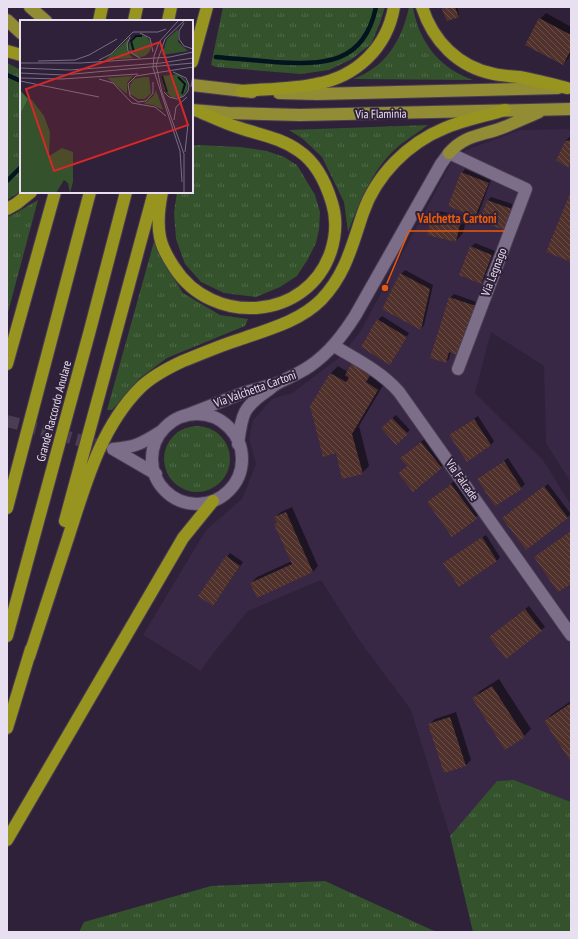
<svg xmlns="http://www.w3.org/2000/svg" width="578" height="939" font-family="'PT Sans Narrow',sans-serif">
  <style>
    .built { fill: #382745 }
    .grass { fill: url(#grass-tufts) }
    .shadow { fill: #0007 }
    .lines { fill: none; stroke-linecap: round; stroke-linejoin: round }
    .stream { stroke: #02141f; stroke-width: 4.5 }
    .building { fill: url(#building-back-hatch) }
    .tertiary-tunnel { stroke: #4b3e54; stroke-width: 12; stroke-dasharray: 12 6; stroke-linecap: butt }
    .minor-casing { stroke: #493d52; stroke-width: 14 }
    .tertiary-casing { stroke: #493d52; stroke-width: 14 }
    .trunk-casing { stroke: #493d52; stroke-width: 14 }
    .motorway-casing { stroke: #493d52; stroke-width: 14 }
    .minor { stroke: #7c6d89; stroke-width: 12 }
    .tertiary { stroke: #7c6d89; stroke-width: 12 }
    .trunk { stroke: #928c35; stroke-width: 12 }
    .motorway { stroke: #989420; stroke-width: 12 }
    .labels { text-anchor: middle; stroke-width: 4; stroke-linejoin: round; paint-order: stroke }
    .street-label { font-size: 12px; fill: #e8e0f0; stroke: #2f2139 }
    .inset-river { fill: none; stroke: #02141f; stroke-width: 2 }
    .inset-road { fill: none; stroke: #796d82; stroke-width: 1 }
    .view { fill: #d62828; fill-opacity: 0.15; stroke: #d62828; stroke-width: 2 }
    .inset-edge { fill: none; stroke: #e8e0f0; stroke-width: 2 }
    .leader { fill: none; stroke: #e8590c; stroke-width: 1.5 }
    .callout-dot { fill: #e8590c; stroke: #2f2139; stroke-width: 1.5 }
    .callout-label { font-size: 13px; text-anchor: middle; font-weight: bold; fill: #e8590c; stroke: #2f2139; stroke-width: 4; stroke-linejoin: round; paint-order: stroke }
  </style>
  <defs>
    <pattern id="grass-tufts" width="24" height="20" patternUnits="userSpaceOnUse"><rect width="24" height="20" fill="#34522b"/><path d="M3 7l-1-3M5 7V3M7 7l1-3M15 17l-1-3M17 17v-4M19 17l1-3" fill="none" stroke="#516b4a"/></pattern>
    <pattern id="building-back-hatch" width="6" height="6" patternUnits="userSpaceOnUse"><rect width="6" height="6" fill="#50312b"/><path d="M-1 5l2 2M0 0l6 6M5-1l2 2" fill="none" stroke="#694f4a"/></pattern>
  </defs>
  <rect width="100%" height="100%" fill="#2f2139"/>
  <path class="built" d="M571,129V483L546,443L544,366L491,332L475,393L543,460L571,505V802L514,780L497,781L450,836L411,710L359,640L321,580L248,611L211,656L201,671L143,635L206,530L242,499L256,464L249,439L253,420L272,399L292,393L340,357L360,332L451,163L466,150L520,130Z"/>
  <path class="grass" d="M223,7H385L380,23L371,44L352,59L329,70L301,74L216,67L211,65Z
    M409,7H413C419,42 439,68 473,80L353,79C386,67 402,40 409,7Z
    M7,63L21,70V191L7,200Z
    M428,125C419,132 409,138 400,145C373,167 360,201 348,232L344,202L322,157L303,139L289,130Z
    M199,145L240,147L267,151L284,157L297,165L315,195L320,212L319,230L316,243L308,259L297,276L280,287L256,297L224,293L201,282L185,264L176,239L174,213L177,192H192V146Z
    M38,200L7,316V217L14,214Z
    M155,238L161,258L183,293L220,315L248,319L245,326L167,358L140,378L112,410H107Z
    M164 459a33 33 0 1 1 66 0a33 33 0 1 1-66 0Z
    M514,780L571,802V932H473L450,836L497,781Z
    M325,881L432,930L438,932H79L84,922L211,886Z"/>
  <path class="shadow" d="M442,7H457L459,14L458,16Z
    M546,13L571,27V53L568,59L562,64L540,19Z
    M571,136V164L568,166L565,141Z
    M465,169L491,180L479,212L475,216L462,173Z
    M491,197L515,205L507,226L504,229L480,220L488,200Z
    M439,211L467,217L463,233L456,241L432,218Z
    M475,243L495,251L484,279L481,283L471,247Z
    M405,270L433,285L424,325L421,329L401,274Z
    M454,294L479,303L451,351L449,359L445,362L450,298Z
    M382,316L409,333L393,360L390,364L362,347L378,320Z
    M360,357L385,382L359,426L369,466L362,473L337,452L311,406L331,373L338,366L348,372Z
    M396,415L410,430L396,443L382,428Z
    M478,416L494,441L491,445L450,435Z
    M427,437L447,462L413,490L399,473L407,466V453Z
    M508,458L525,484L521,488L478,479Z
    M457,479L482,512L453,535L428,502Z
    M548,484L571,514L567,518L507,515Z
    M292,507L318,566L313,572L251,583L257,577L292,561L276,524L277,523L275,517L281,512Z
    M486,535L500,557L497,561L448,560Z
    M230,553L243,562L216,601L200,595Z
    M529,606L545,627L541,630L494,634Z
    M499,679L531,729L524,736L473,699L480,691Z
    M571,701V760L545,721L552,714Z
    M456,712L471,760L466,765L430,724L435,719Z"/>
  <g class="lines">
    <path class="stream" d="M216,57C235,59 254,60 274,62C323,65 364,65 376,7
      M7,75L21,81
      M7,181L21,167"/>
  </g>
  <path class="building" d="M441,7H455L459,17L447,21Z
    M539,18L571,35V50L563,65L525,45Z
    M571,140V162L568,168L556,160L565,141Z
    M461,172L489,183L475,217L448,206Z
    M571,191V262L546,252Z
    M487,200L512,209L504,230L479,221Z
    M431,218L460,224L456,242L427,235Z
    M470,246L492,255L481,284L459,275Z
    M400,273L430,289L421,330L382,309Z
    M449,297L476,306L460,356L449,352L446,363L430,358Z
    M377,319L407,337L390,365L361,347Z
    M352,363L371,374L366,382L378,390L352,434L363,474L342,479L336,453L323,457L310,406L330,373L346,382L349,378L345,375Z
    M392,418L408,434L396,445L381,428Z
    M474,419L491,445L467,462L449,435Z
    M421,442L442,468L413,492L398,473L407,466L400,458Z
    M504,461L522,489L495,506L477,479Z
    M451,484L477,519L452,537L427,502Z
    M544,486L568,518L526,550L502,518Z
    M286,512L313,572L257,598L250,583L292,564L274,524L277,523L274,517Z
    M571,531V584L558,592L534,557Z
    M482,537L497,561L459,587L443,563Z
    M226,556L240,566L213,606L198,596Z
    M525,609L542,631L506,659L489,637Z
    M492,686L525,737L505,750L472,698Z
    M571,703V762L544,721Z
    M450,717L466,766L444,773L428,724Z"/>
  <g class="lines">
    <path class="tertiary-tunnel" d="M7,421L113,449"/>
    <g class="minor-casing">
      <path id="minor" d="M449,153L526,189L458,369
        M334,346C356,359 382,372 399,392L571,635
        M184,416L243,393L278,383"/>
    </g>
    <g class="tertiary-casing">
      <path id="tertiary" d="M152 459a45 45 0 1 1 90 0a45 45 0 1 1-90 0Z
        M238,444C242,415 242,408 267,391C271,388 275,384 280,382C290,377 300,373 310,366C329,353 342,336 355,316L441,164L449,153
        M113,449C135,447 141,444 160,432
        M113,449L156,474"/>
    </g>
    <g class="trunk-casing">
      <path id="trunk" d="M30,7L46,21
        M7,20L21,33
        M192,85L252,92
        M279,93L317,94L558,88
        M192,110L228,113L300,115L571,109
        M449,153C463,137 477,136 496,130C511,125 525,118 539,112"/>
    </g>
    <g class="motorway-casing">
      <path id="motorway" d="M422,7C433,41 458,67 494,74C502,76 511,76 519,77C535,80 551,84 567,88
        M99,21L102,7
        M134,21L137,7
        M168,21L171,7
        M7,51L21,55
        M192,62L207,7
        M242,91C266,89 292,89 316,84C356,77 387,48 394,7
        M162,192C159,207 157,222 160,237C162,248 168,258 174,267C212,327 308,321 331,251C336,235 337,219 332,203C326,183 317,163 299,151C281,138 261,135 240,128C226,124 212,117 198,111
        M7,209L16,204L31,192
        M7,364L55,192
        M7,508L90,192
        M65,521L154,192
        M7,636L90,330L126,192
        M29,657C42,617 55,577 68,538C85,486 100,428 140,388C152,376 168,368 183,361C201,354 219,346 238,340C266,330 299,322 321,300C346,274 352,245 363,213C376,175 408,143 445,128C464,120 485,116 505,110
        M7,728L31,649
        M7,840L183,538L213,501"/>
    </g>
    <use href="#minor" class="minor"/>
    <use href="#tertiary" class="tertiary"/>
    <use href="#trunk" class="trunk"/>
    <use href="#motorway" class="motorway"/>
  </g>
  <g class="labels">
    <g class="street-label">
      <text transform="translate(381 114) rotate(-1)" y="4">Via Flaminia</text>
      <text transform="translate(494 272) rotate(-69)" y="4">Via Legnago</text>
      <text transform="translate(255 389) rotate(-20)" y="4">Via Valchetta Cartoni</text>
      <text transform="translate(54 411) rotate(-75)" y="4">Grande Raccordo Anulare</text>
      <text transform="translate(462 480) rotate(55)" y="4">Via Falcade</text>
    </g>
  </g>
  <g transform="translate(20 20)">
    <rect width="173" height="173" fill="#2f2139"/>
    <path d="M158,9V22L168,31L142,35L147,19ZM109 26a11 11 0 1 1 22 0a11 11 0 1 1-22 0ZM108,19V33L113,38L85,40ZM159,54L168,63L167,70L162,77L152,78L144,69L141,56ZM113,56L107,63V74L87,58ZM124,57H129L131,73L125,79H118L110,74V65L114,59ZM136,70L143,90L133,85L124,84L133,76ZM8,79L12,80L24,96L30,112L29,136L42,128L53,132V162L50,173L48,163L44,160L36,173H0V95Z" fill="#34522b"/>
    <path d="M0,70L8,79L0,95Z" fill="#456b39"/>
    <path class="inset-river" d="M114,32L111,21L116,16H122M142,56L147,72M158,57L165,64L162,74"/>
    <path class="inset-road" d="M159,0L139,22L134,36L133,48L160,131L162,162M164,3L159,11V19L164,26L173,29M120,13L130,18L133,32M110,17L107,24L108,31L120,38M79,40L91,34L113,12H138L146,9M18,41L55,40L69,35L97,19M0,43H61L150,37L173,32M0,48L50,50L141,43L173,38M0,53L43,55L173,43M0,58L42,59L118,54M79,59L93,63L112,83L135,87L146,96M0,61L79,77M133,62V73L126,81L118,82L110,76L108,64L116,56L173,47M171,67L173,55M144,72L149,77L157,79L164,76L168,71L169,65L166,58L153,52M154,100L156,87L167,77M165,132L168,104M164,173V134L142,72L136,45L145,19L165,0"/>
    <path class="view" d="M140,22L168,105L34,151L6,69Z"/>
    <rect width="173" height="173" class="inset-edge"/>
  </g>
  <path class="leader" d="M385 288L409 231H505"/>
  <circle class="callout-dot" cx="385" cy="288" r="4"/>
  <g class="callout-label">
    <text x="457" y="223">Valchetta Cartoni</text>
  </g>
  <rect width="578" height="939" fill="none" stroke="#e8e0f0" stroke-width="16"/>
</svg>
